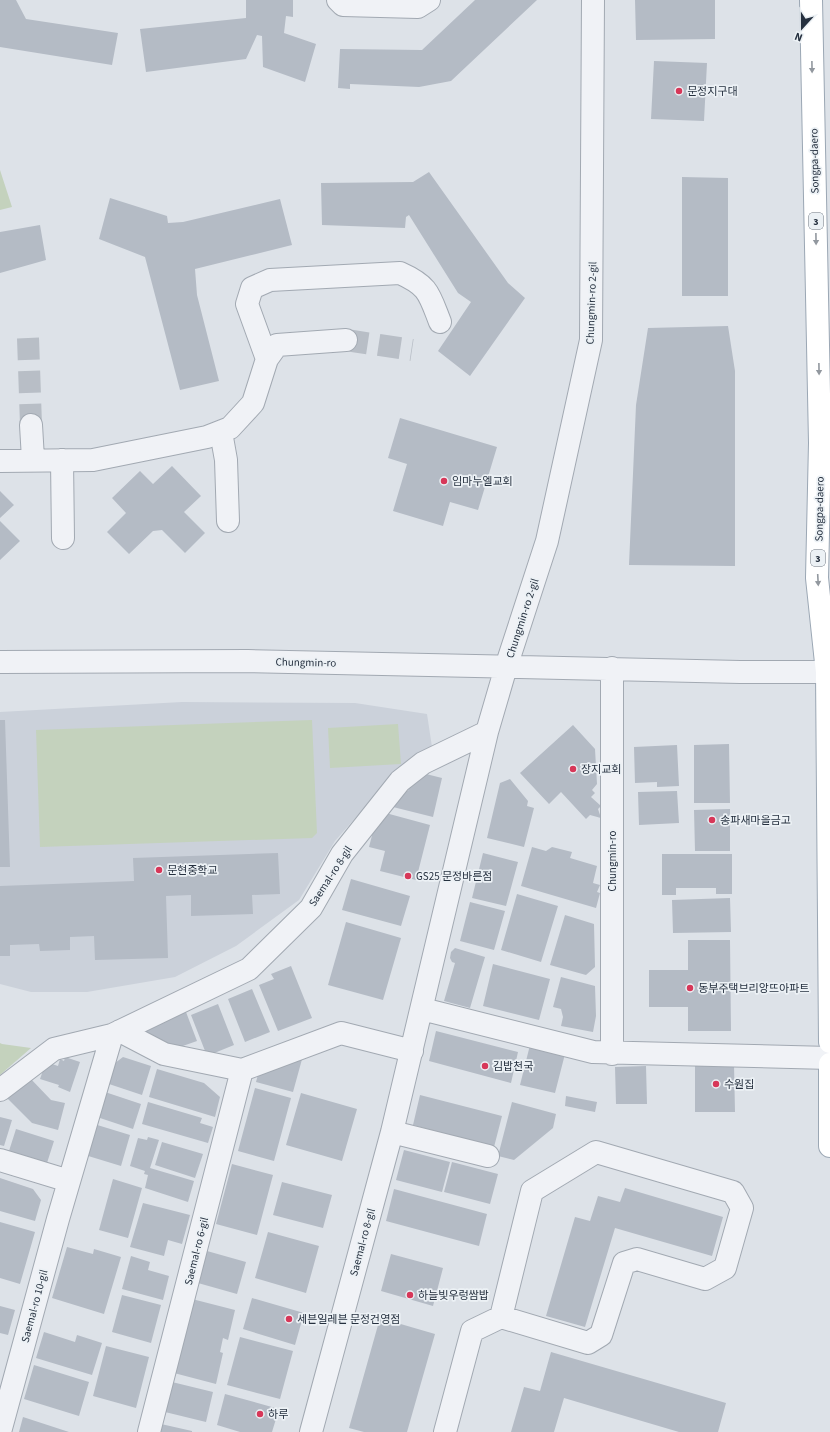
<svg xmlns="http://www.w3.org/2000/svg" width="830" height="1432" font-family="'Source Sans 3','Noto Sans KR',sans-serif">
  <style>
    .built { fill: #cbd1da }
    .green { fill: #c4d2bd }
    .building { fill: #b4bbc5 }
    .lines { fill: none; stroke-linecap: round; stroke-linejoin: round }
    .minor-tunnel { stroke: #b8bec6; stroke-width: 22; stroke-dasharray: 22 11; stroke-linecap: butt }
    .minor-casing { stroke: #a2a9b2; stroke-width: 24 }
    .major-casing { stroke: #9ba7b4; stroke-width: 24 }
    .minor { stroke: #f0f2f6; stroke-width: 22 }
    .major { stroke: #fff; stroke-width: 22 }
    .oneway { fill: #92989f }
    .poi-dot { fill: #d73759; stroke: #ecf1f5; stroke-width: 1.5 }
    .labels { text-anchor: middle; stroke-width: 3.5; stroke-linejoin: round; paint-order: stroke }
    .shield { fill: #ecf1f5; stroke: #616a76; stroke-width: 1 }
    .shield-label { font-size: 10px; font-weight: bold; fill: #25303f }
    .poi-label { font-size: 11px; fill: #25303f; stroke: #ecf1f5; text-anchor: start }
    .street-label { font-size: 11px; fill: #25303f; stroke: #ecf1f5 }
  </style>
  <rect width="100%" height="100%" fill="#dde2e8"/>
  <path class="built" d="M182,702L355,703L427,714L432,747L394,774L335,841L299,900L236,946L175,977L87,992H31L0,984V712Z"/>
  <path class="green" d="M0,170L12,207L0,210Z
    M312,720L317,833L312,838L40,847L36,730Z
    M398,724L401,764L330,768L328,728Z
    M0,1043L2,1044L31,1048L0,1075Z"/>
  <path class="building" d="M0,0H16L26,19L118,33L112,65L0,47Z
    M246,0H293V17L286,16L284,33L316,44L305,82L263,67L262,36L257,35L246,59L146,72L140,29L246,18Z
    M475,0H537L451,81L419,87L350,84V89L338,88L340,49L422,50Z
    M635,0H715V39L636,40Z
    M654,61L707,63L704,121L651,119Z
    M429,172L508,283L525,298L470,376L438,351L471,302L458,293L409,215L406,217L405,228L322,225L321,183L413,182Z
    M682,177L728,178V296H682Z
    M110,198L167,216L168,223L183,222L280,199L292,245L195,269L197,295L219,381L180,390L145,257L99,239Z
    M40,225L46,260L0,273V232Z
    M728,326L735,371V566L629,565L636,405L648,328Z
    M400,418L497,447L478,510L450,502L443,526L393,511L407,464L388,458Z
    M172,466L201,496L184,512L205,533L185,553L162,530L153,531L129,554L107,532L126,513L112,498L140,471L153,484Z
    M0,491L14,505L0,518Z
    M0,521L20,541L0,560Z
    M0,720H5L10,867H0Z
    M573,725L595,749L597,784L592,790L595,793L591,797L601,806L598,809L601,818L590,815L586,819L561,792L549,804L520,773Z
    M729,744L730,803H694V745Z
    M677,745L679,786L657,787V782L635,783L634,747Z
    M422,773L442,778L433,817L393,807L398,788L408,791L410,782Z
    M510,779L528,801L527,806L534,808L524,847L487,838L500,783Z
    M677,791L679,823L639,825L638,792Z
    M730,809V851H695L694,810Z
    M382,812L430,825L416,880L380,871L385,851L369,847L376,820Z
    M532,847L546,851L552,847L572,852L570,858L597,866L593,883L600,885L597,892L600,893L596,908L521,886Z
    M278,853L280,894L252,895L253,914L191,916V895L166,896L168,958L95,960L94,936L70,937V950L40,951L39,944L10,945V956H0V886L134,881L133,858Z
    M483,853L518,862L506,906L472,898Z
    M662,854H732V894H716V888H676V895H662Z
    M351,879L410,896L401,926L342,910Z
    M517,894L558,906L541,962L501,950Z
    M730,898L731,932L673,933L672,900Z
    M470,902L505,911L494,950L460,941Z
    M565,915L594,924L595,967L586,975L550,965Z
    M346,922L401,938L383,1000L328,985Z
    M688,940H730L731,1031H688V1007H649V970H688Z
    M455,948L485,957L470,1008L444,1001L455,963L452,962L450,958L451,952Z
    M493,964L550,979L539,1020L483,1006Z
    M291,966L312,1018L278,1031L259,985L274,979L271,974Z
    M561,977L595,986L596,1016L593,1032L561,1026L563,1017L561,1009L553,1007Z
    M252,989L270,1032L245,1042L228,999Z
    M218,1004L234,1045L207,1056L191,1015Z
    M186,1012L197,1041L177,1048L149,1041L144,1028Z
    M436,1031L518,1052L511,1083L429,1061Z
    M530,1045L565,1054L555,1093L520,1085Z
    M304,1052L293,1092L256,1082L260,1067Z
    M65,1057L80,1062L70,1092L58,1087L59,1085L40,1079L46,1062L58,1066L60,1059L64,1061Z
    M123,1057L151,1066L142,1095L106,1083L111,1066Z
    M695,1064H734L735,1112H695Z
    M646,1066L647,1104H616L615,1067Z
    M157,1069L204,1083L220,1097L215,1117L149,1097Z
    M29,1077L51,1100L65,1103L58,1130L32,1123L4,1095Z
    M255,1088L291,1098L274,1161L238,1151Z
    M105,1092L141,1104L133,1129L97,1117Z
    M301,1093L357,1109L342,1161L286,1145Z
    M420,1095L502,1116L494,1147L413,1125Z
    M566,1096L597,1102L595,1112L565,1106Z
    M148,1102L202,1118L200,1123L213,1127L208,1143L142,1124Z
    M512,1102L556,1114L553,1128L514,1160L498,1156Z
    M0,1117L12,1120L4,1146L0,1145Z
    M94,1124L130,1135L121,1166L85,1155Z
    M16,1129L54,1141L47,1163L9,1151Z
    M148,1137L159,1140L150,1168L194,1181L188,1202L145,1188L148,1175L144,1174L145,1171L130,1166L138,1138L147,1140Z
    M162,1142L203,1154L195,1178L155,1165Z
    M404,1150L450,1162L442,1192L396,1180Z
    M452,1162L498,1174L490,1204L444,1192Z
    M232,1164L273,1175L257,1235L216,1224Z
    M0,1178L33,1189L41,1200L35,1221L0,1211Z
    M113,1179L142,1188L128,1238L99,1230Z
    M282,1182L332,1195L323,1228L273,1215Z
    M625,1188L723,1217L712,1256L615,1228L585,1327L546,1316L575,1217L590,1221L598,1196L620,1202Z
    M394,1189L487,1214L479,1246L386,1221Z
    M143,1203L190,1215L182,1244L168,1240L164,1256L130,1247Z
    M0,1222L35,1232L20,1284L0,1278Z
    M268,1232L319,1246L306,1293L255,1278Z
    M67,1247L93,1254L94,1249L121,1257L104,1314L52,1298Z
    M207,1251L246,1262L237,1294L198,1283Z
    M391,1254L443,1268L433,1306L381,1291Z
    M131,1256L150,1262L148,1270L169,1276L163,1300L122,1289Z
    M122,1295L161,1305L151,1343L112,1332Z
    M252,1298L304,1313L295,1345L243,1329Z
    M192,1299L235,1310L228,1340L223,1338L220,1352L223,1353L216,1384L174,1373Z
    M0,1306L15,1310L8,1335L0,1333Z
    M380,1318L435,1334L407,1432H364L349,1428Z
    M44,1332L75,1342L77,1335L102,1343L92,1375L36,1358Z
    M240,1337L293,1351L280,1399L227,1385Z
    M106,1346L149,1357L136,1408L93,1396Z
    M551,1352L726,1403L718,1432H679L564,1398L554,1432H511L524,1387L540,1391Z
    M34,1365L89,1382L79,1416L24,1399Z
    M172,1382L213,1392L206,1422L165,1412Z
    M225,1394L279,1409L272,1432H240L217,1425Z
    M23,1417L69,1432H19Z
    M161,1424L192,1431V1432H159Z"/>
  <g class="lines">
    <path class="minor-tunnel" d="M28,338L31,425
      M346,340L412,350"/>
    <g class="minor-casing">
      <path id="minor" d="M338,0L343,5L418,7L429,0
        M267,359L247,304L252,288L270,280L400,273C429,286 429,294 440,322
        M31,425L33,459
        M221,432L226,460L228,521
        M62,460L63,538
        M0,461L93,460L207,437L230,428L253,403L267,359L277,345L346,340
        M0,662L248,661L740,672H830
        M422,1009L593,1052L830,1058
        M120,1031L164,1054L242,1070L341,1033L412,1051
        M612,1054V668
        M0,1090L54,1049L112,1035L249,969L311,908L342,854L400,781L423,763L487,732
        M392,1132L488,1156
        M0,1160L69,1181
        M0,1432L58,1219L112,1035
        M149,1432L242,1070
        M311,1432L392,1132L487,732L506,667L547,541L591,340L593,0
        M445,1432L472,1331L501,1317L588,1343L601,1335L624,1263L637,1259L705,1279L725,1268L742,1208L733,1192L596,1152L532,1191L501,1317"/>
    </g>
    <g class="major-casing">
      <path id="major" d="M811,0L820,443L817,578L827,672L830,1042
        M830,1064V1146"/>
    </g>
    <use href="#minor" class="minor"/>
    <use href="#major" class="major"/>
  </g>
  <defs><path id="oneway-solid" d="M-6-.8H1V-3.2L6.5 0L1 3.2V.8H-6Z"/></defs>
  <g class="oneway">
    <use href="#oneway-solid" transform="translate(812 67) rotate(89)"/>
    <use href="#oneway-solid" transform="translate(816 239) rotate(89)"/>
    <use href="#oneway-solid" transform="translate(819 369) rotate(89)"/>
    <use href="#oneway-solid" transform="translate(818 580) rotate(87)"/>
  </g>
  <g class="poi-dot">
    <circle cx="679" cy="91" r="4"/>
    <circle cx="444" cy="481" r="4"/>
    <circle cx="573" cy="769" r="4"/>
    <circle cx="712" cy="820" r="4"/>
    <circle cx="159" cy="870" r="4"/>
    <circle cx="408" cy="876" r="4"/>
    <circle cx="690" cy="988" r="4"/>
    <circle cx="485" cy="1066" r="4"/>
    <circle cx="716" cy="1084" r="4"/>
    <circle cx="410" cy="1295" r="4"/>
    <circle cx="289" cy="1319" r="4"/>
    <circle cx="260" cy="1414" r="4"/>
  </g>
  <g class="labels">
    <g class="shield">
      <rect x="809" y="213" width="14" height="16" rx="3"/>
      <rect x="811" y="550" width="14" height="16" rx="3"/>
    </g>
    <g class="shield-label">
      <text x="816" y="225">3</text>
      <text x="818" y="562">3</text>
    </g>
    <g class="poi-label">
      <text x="687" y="95">문정지구대</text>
      <text x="452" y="485">임마누엘교회</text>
      <text x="581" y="773">장지교회</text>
      <text x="720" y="824">송파새마을금고</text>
      <text x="167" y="874">문현중학교</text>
      <text x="416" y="880">GS25 문정바른점</text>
      <text x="698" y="992">동부주택브리앙뜨아파트</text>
      <text x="493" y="1070">김밥천국</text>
      <text x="724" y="1088">수원집</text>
      <text x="418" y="1299">하늘빛우렁쌈밥</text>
      <text x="297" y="1323">세븐일레븐 문정건영점</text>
      <text x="268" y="1418">하루</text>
    </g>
    <g class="street-label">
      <text transform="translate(814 161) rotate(-91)" y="4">Songpa-daero</text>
      <text transform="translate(591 303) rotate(-88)" y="4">Chungmin-ro 2-gil</text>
      <text transform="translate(819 509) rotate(-89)" y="4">Songpa-daero</text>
      <text transform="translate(522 618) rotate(-72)" y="4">Chungmin-ro 2-gil</text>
      <text transform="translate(306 662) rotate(1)" y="4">Chungmin-ro</text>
      <text transform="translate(612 861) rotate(-90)" y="4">Chungmin-ro</text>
      <text transform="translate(330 876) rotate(-57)" y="4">Saemal-ro 8-gil</text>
      <text transform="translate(362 1242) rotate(-75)" y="4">Saemal-ro 8-gil</text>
      <text transform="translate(196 1251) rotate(-76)" y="4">Saemal-ro 6-gil</text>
      <text transform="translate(34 1306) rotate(-75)" y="4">Saemal-ro 10-gil</text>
    </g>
  </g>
  <g transform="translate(802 28) rotate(201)" stroke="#ecf1f5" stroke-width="3" paint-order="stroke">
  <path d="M0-3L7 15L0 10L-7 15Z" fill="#25303f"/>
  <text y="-6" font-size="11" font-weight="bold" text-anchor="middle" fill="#25303f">N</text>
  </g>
</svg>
